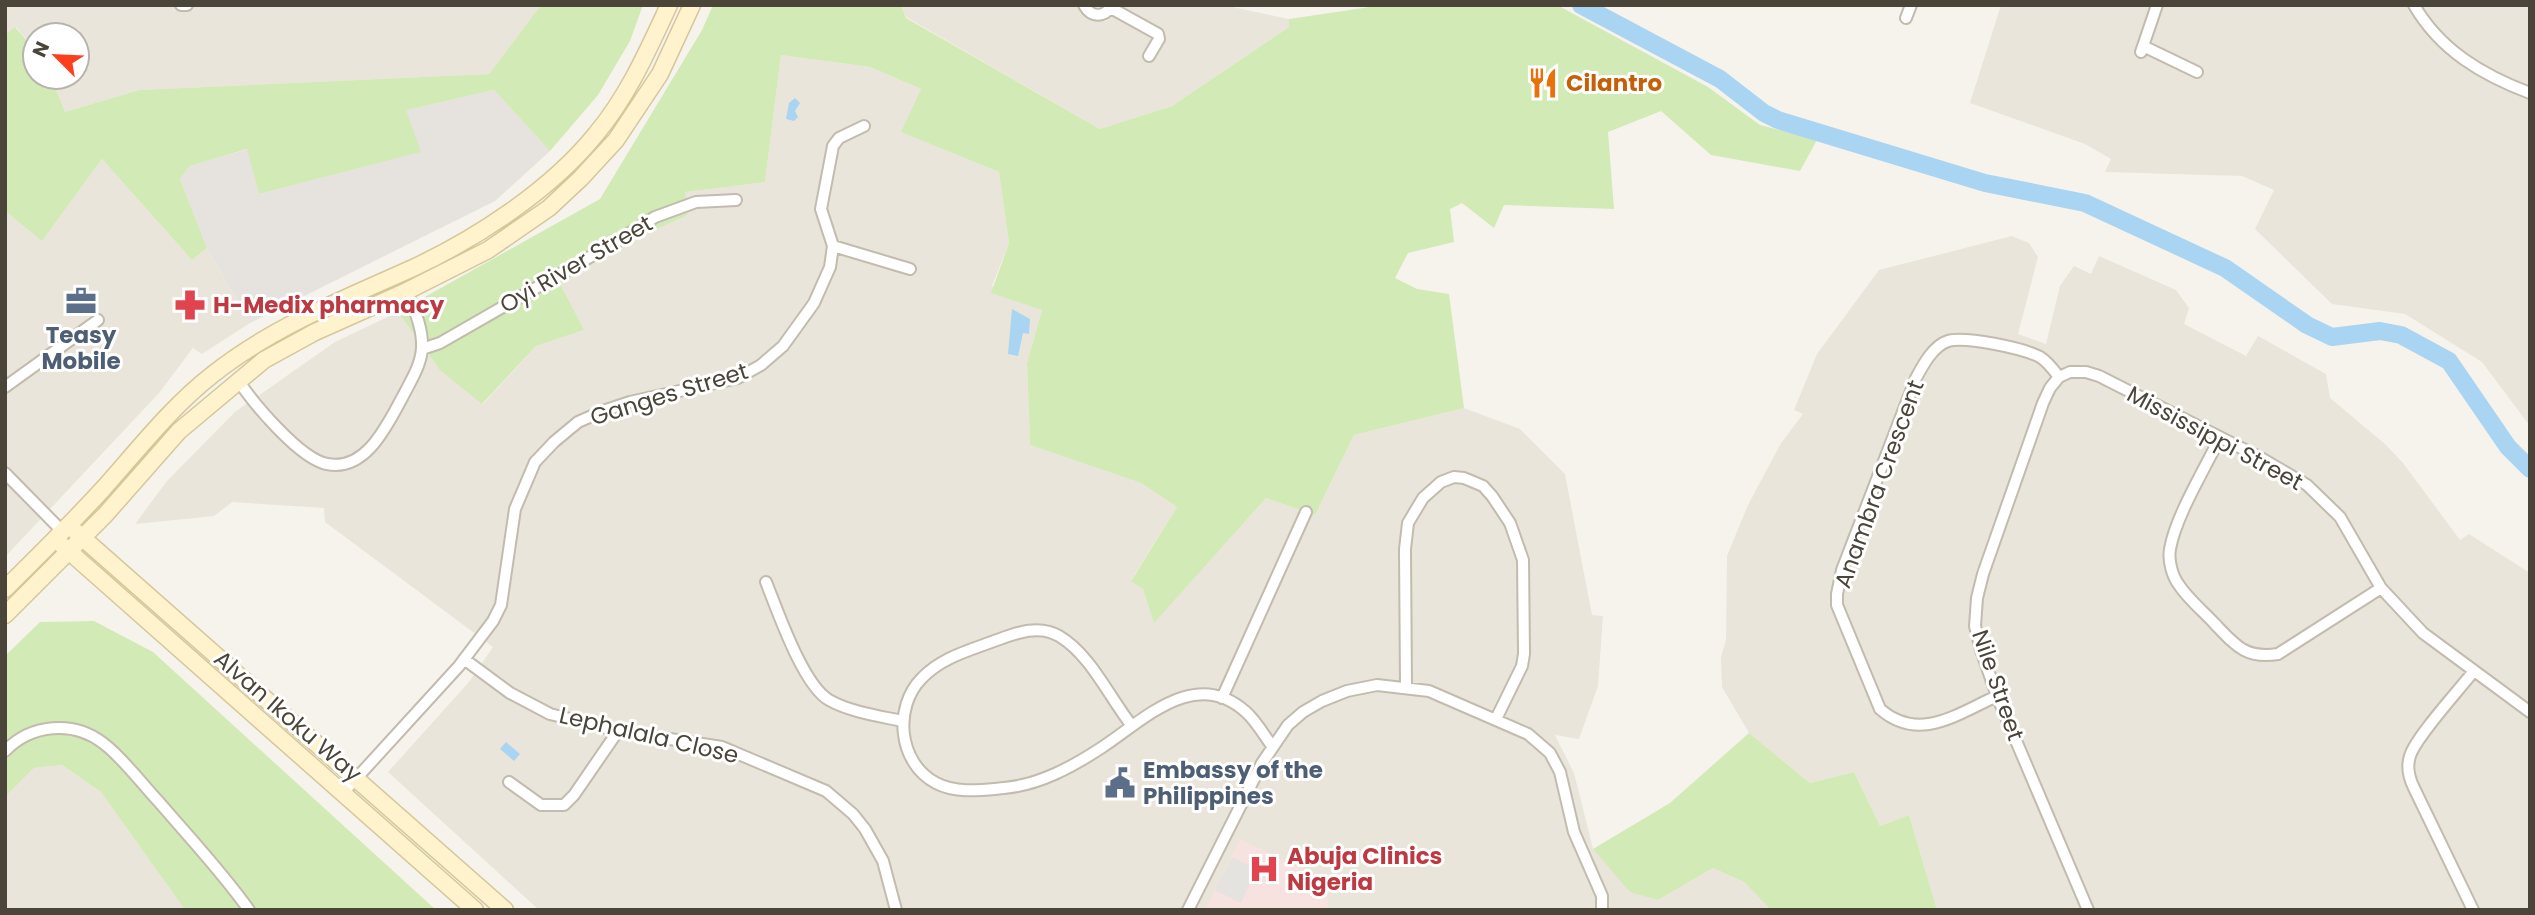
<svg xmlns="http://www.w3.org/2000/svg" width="2535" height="915" font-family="Poppins,sans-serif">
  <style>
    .residential { fill: #eae5da }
    .industrial { fill: #e6e2dd }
    .medical { fill: #f6e3e0 }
    .green { fill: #d2eab5 }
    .parking { fill: #e5e3e0 }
    .water { fill: #a9d4f2 }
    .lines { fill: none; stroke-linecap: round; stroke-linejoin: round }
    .river { stroke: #a9d4f2; stroke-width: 18 }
    .street-casing { stroke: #c2bbae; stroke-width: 14 }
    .secondary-casing { stroke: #d6c79b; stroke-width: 19 }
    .street { stroke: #fff; stroke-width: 10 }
    .secondary { stroke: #fff3cd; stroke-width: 16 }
    .labels { text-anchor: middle; stroke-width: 6; stroke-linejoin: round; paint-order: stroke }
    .food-label { font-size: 23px; font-weight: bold; fill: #c56008; stroke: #fff; text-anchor: start }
    .street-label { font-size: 23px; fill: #4b4439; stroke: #fff }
    .health-label { font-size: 23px; font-weight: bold; fill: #be3a42; stroke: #fff; text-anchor: start }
    .service-label { font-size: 23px; font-weight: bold; fill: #4e5e75; stroke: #fff }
  </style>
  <rect width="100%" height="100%" fill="#f6f3ec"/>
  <path class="residential" d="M5,5H541L489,74L139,90L65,112L51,77H77V35H35V50L16,27L5,35Z
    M901,5H1077L1081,13L1093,20L1106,21L1113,16L1120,5H1223L1289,19V27L1172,106L1100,129L906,17Z
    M2001,5H2530V426L2482,362L2405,314L2332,304L2255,229L2274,190L2242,176L2105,172L2111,159L2085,144L1970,103Z
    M781,55L870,67L921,89L902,132L999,172L1009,243L992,286L1042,310L1027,363L1030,445L1141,483L1177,507L1131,580L1143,589L1154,622L1266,498L1315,515L1354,435L1464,408L1520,429L1565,474L1592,615L1603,616L1598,686L1579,739L1555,735L1574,773L1593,849L1658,900L1713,868L1744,882L1771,910H539L388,772L469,682L493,647L325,522L324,508L232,502L214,516L135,524L167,481L235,412L335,342L398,312L440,369L483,404L536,346L584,330L559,284L626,243L688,215L684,192L765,182Z
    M102,159L192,260L207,248L250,323L202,354L193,348L159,393L5,557V211L42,241Z
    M2012,236L2029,243L2038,257L2018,334L2046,344L2060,286L2074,266L2091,274L2099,256L2176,290L2189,308L2184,324L2246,356L2258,336L2326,374L2330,398L2385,444L2403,463L2460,540L2469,534L2530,573V910H1937L1909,815L1880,826L1854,772L1810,783L1749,733L1722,687L1721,657L1726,640L1727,556L1748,505L1781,443L1803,414L1794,410L1817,354L1879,270Z
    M62,765L101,792L185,910H5V797L34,768Z"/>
  <path class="industrial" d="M494,90L550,151L495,201L250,323L207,248L180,179L190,166L248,149L259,194L420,152L405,110Z"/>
  <path class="medical" d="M1240,839L1326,881L1329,910H1205Z"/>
  <path class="green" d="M541,5H643L630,41L598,95L550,151L494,90L406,110L421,152L259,194L247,149L190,166L180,179L207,248L192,260L102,159L42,241L5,211V35L15,27L35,50V77H51L65,112L139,90L489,74Z
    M713,5H901L906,18L1100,129L1172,106L1289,27V19L1370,7L1557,5L1708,87L1760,125L1817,140L1800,171L1711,155L1661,111L1608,132L1614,209L1504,205L1494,228L1462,203L1450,209L1454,242L1408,253L1395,278L1417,289L1449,294L1464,408L1354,435L1315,515L1266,498L1154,623L1143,589L1131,581L1177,507L1141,483L1030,445L1027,363L1042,310L991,293L1009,243L999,172L901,132L921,89L870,67L781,55L765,182L685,192L688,215L626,243L560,284L584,330L536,346L482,404L440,370L398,312L600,199L702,30Z
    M94,621L153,652L436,910H185L101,792L62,765L34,768L5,797V656L40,622Z
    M1749,733L1810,783L1854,772L1880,826L1909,815L1937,910H1771L1744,882L1713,868L1658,900L1630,892L1593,849L1670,803Z"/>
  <path class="parking" d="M1232,857L1257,869L1241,903L1215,890Z"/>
  <path class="water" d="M795,98L800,103L795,111L798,117L794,121L786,119L789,103Z
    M1012,309L1030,319L1029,334L1023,333L1018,356L1008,354Z
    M506,742L520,754L514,761L500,749Z"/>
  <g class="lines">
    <path class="river" d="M1581,5L1720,79L1764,113L1778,120L1985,183L2085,203L2225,268L2307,325L2332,337L2380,331L2401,335L2449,361L2508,447L2530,469"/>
    <g class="street-casing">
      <path id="street" d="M181,5H187
        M1084,5C1091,18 1105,18 1112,5
        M2414,5C2440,50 2482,75 2530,93
        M1111,8L1158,34L1159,39L1149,56
        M1906,18L1911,5
        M2143,46L2197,72
        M2141,52L2157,5
        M833,246L910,269
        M422,349L440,343L616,242L655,217L696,202L736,200
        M238,380C253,403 300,459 327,464C366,472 387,425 402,398C410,382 421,366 422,348C423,328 414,309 407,291
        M5,387L98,320
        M2220,437C2205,469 2176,515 2170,549C2168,560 2172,576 2179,585C2188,599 2204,612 2215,624C2236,646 2246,659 2278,654L2381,588
        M5,473L62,531
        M766,582C778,612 803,685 829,700C850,712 879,716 902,721
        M464,659L510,693L550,714L618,731L722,747L826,791L853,814L865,829L883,861L896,910
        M2473,672C2459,690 2415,738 2410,756C2406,768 2409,778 2414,788L2473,910
        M1406,687L1405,549L1408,523L1423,498L1441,482L1454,477L1464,478L1483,486L1492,496L1510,523L1523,560L1524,654L1522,666L1496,719
        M1997,696C1957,714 1919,743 1880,709L1837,605V594L1842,570L1916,378C1923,365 1933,346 1948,341C1965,336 2023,348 2040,357C2048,362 2053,369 2059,377
        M1222,698L1306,512
        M1132,726C1109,697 1091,655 1059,636C1039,624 1016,633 997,640C971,650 942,657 922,678C893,707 898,763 936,783C957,794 982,790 1004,788C1039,785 1072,767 1101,748C1144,720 1195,666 1246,712C1256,721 1264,735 1272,746
        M5,751C31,724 73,720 103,743C121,756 143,785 159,802C189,837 222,872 249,910
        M509,782L541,805H564L574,795L618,731
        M343,793L459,666L493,621L501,605L515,509L535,462L554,442L578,422L603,411L630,402L738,378L761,365L783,346L814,303L830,267L833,246L821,209L833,146L839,138L864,126
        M1188,910L1262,763L1288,725L1303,712L1322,701L1347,691L1377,685L1429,691L1528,734L1550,753L1560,772L1574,832L1602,896V910
        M2088,910L1997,696L1981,650L1975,626L1977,598L1983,574L2043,403L2050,388L2059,377L2070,372H2086L2099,376L2261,458L2307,485L2340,517L2381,588L2423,633L2530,712"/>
    </g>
    <g class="secondary-casing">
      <path id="secondary" d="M76,532L505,910
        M63,546L475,910
        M5,589C38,556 71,524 102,490C137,451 170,408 212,375C272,327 344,299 413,268C477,238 551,190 596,134C628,96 648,50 669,5
        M5,615L105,515L179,431L264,360L315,332L407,291L488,250L549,208L581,178L616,140L660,74L692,5"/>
    </g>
    <use href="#street" class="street"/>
    <use href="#secondary" class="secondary"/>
  </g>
  <defs>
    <g id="restaurant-bare" transform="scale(2.415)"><path d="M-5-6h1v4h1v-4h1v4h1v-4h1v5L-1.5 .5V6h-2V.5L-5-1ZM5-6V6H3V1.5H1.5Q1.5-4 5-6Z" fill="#e8710a" stroke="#fff" stroke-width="2.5" paint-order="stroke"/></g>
    <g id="office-bare" transform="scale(2.415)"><path d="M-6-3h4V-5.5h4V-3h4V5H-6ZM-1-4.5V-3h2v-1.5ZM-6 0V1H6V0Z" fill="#5c6f8a" stroke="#fff" stroke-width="2.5" paint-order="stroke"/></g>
    <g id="pharmacy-bare" transform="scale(2.415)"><path d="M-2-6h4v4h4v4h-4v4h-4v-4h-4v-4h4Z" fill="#e0444e" stroke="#fff" stroke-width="2.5" paint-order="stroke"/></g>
    <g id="civic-bare" transform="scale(2.415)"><path d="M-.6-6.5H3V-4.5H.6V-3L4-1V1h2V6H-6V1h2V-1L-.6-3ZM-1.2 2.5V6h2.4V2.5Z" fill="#5c6f8a" stroke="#fff" stroke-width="2.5" paint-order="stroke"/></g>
    <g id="hospital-bare" transform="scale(2.415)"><path d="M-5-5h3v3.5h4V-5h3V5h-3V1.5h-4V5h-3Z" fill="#e0444e" stroke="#fff" stroke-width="2.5" paint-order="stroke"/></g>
  </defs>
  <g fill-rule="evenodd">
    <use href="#restaurant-bare" x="1543" y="83"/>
    <use href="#office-bare" x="81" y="301"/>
    <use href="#pharmacy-bare" x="190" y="305"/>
    <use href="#civic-bare" x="1120" y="783"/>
    <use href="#hospital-bare" x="1264" y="869"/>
  </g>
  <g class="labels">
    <g class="food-label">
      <text x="1566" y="91">Cilantro</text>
    </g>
    <g class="street-label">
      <text transform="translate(576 264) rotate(-30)" y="8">Oyi River Street</text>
      <text transform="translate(669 394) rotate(-17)" y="8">Ganges Street</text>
      <text transform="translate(2215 438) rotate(28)" y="8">Mississippi Street</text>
      <text transform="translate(1879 484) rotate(-70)" y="8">Anambra Crescent</text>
      <text transform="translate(1998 685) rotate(71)" y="8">Nile Street</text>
      <text transform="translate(288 716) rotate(41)" y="8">Alvan Ikoku Way</text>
      <text transform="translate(649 735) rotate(13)" y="8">Lephalala Close</text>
    </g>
    <g class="health-label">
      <text x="213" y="313">H-Medix pharmacy</text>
      <text x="1287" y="864">Abuja Clinics<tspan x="1287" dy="26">Nigeria</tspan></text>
    </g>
    <g class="service-label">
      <text x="81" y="343">Teasy<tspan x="81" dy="26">Mobile</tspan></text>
      <text x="1143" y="778" text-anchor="start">Embassy of the<tspan x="1143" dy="26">Philippines</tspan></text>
    </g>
  </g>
  <rect width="2535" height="915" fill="none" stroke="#4b4439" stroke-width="14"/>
  <g transform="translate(56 56) rotate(294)"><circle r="33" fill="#ffffff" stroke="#b7b4b0" stroke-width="2"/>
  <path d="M0-5L12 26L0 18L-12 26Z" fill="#fc3f1d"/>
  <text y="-10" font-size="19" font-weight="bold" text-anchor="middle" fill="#4b4439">N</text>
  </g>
</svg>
